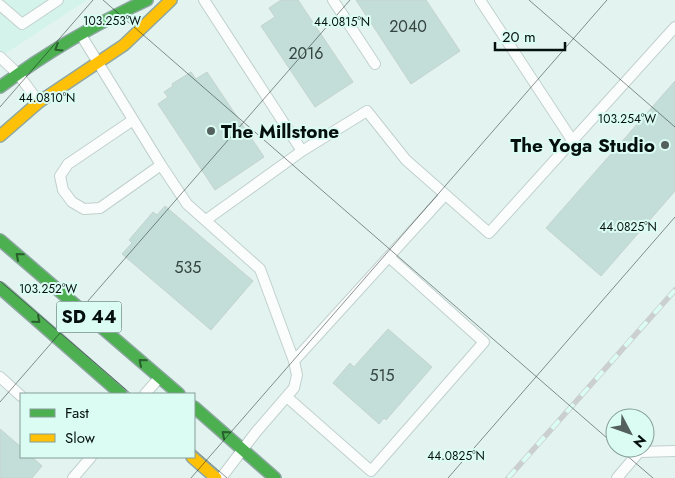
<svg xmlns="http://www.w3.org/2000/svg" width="675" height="478" font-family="Jost,sans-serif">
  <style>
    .built { fill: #d4f3ea }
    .building { fill: #c3ded8; stroke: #c5d2cf }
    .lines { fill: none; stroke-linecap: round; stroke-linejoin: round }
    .lane-casing { stroke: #c1d0cc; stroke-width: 12 }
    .fast-casing { stroke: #8ea6a1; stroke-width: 14 }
    .slow-casing { stroke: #8ea6a1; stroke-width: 14 }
    .lane { stroke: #fbfdfd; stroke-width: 10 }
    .fast { stroke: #4caf50; stroke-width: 11 }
    .slow { stroke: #ffc107; stroke-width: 11 }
    .rail-casing { stroke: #cbd0cf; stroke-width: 5.5 }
    .rail { stroke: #dbfcf3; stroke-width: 4; stroke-dasharray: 11; stroke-linecap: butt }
    .oneway { stroke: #28602e }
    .ticks { fill: none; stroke: #05100d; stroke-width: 1; stroke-opacity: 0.45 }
    .poi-dot { fill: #53605c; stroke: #dbfcf3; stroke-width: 2 }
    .labels { text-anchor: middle; stroke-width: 4; stroke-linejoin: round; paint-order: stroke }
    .number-label { font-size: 16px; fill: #344440 }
    .shield { fill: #dbfcf3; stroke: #455752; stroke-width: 1 }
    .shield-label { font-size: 18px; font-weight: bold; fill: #05100d }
    .poi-label { font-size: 19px; font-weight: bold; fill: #05100d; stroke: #dbfcf3; text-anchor: start }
    .ticks-label { font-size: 12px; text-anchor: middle; fill: #05100d; stroke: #dbfcf3; stroke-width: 4; stroke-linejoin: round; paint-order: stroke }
  </style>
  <rect width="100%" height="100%" fill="#e3f4f0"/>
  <path class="built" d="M0,0H87L0,57Z"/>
  <path class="building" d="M281,0H298L353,82L315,107L261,26L275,17L269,8Z
    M356,0H426L460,51L411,84Z
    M191,72L196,79L207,72L264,157L215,190L158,104L168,97L164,92L173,86L172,84Z
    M675,81V191L601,276L546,228Z
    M165,206L253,281L211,330L122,254L132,243L129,240L153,212L157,215Z
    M388,329L432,367L386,420L384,418L379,424L333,383L350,363L354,367Z
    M0,429L21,447V457H32L42,466L32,478H0Z"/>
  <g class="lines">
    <g class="lane-casing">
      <path id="lane" d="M204,0L302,151
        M333,0L375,64
        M480,0L572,140
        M0,5L22,24L58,0
        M81,35L161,165L187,204L260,269L294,361L297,375L294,388L256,432L221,478
        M0,57L18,74L38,101
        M133,120L68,164L60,176L63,190L72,202L84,209L100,208L161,165
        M206,220L302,151L367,111L406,160L489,233L675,27
        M294,361L445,195
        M0,377L21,396
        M145,394L159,378
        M288,398L371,471L484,342L389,257
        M73,478L91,457
        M617,478L639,452L675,451"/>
    </g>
    <g class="fast-casing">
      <path id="fast" d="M0,87C46,53 95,24 147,0
        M0,240L179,394
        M0,288L121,394
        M194,407L275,478"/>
    </g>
    <g class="slow-casing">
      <path id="slow" d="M0,136L39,102L124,45L171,0
        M192,457L216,478"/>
    </g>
    <use href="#lane" class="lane"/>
    <use href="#fast" class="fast"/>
    <use href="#slow" class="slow"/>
    <g class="rail-casing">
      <path id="rail" d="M508,478L675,290"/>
    </g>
    <use href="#rail" class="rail"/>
  </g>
  <defs><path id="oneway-chevron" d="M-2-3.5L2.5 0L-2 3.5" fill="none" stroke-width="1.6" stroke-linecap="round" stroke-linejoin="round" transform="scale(1.25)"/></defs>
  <g class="oneway">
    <use href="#oneway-chevron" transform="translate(58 48) rotate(148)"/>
    <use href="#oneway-chevron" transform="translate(19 256) rotate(-139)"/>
    <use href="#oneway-chevron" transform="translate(37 320) rotate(41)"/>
    <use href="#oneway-chevron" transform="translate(142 362) rotate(-139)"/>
    <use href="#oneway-chevron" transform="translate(225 434) rotate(-139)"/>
  </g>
  <path class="ticks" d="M103,0L615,445M529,0L675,127M0,107L93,0M0,281L131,394M0,402L350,0M618,448L653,478M194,449L227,478M191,478L607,0M448,478L675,217"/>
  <g class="poi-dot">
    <circle cx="211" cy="131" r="5"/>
    <circle cx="665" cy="145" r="5"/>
  </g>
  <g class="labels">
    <g class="number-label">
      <text x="408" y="32">2040</text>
      <text x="306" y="59">2016</text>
      <text x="188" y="273">535</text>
      <text x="382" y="381">515</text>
    </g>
    <rect class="shield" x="56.5" y="301.5" width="65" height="31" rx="4"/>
    <g class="shield-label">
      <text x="89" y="323">SD 44</text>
    </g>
    <g class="poi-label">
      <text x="221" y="138">The Millstone</text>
      <text x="655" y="152" text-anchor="end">The Yoga Studio</text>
    </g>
  </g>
  <g class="ticks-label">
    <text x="112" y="25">103.253°W</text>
    <text x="342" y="26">44.0815°N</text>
    <text x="47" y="102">44.0810°N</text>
    <text x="627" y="123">103.254°W</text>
    <text x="628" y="231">44.0825°N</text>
    <text x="48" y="293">103.252°W</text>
    <text x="456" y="460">44.0825°N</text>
  </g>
  <rect x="20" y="393" width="175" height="65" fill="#dbfcf3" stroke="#859e97"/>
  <rect x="30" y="409" width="25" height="8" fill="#4caf50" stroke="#859e97"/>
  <text x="65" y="418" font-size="15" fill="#05100d">Fast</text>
  <rect x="30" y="434" width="25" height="8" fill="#ffc107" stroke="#859e97"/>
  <text x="65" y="443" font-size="15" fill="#05100d">Slow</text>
  <g transform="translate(630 433) rotate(131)"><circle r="24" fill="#dbfcf3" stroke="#859e97"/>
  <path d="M0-4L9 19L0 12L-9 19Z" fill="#53605c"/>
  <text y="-8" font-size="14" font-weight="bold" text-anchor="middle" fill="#05100d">N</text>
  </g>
  <path d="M495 42v8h70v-8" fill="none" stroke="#05100d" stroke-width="2.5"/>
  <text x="502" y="42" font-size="15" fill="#05100d" stroke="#dbfcf3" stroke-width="4" paint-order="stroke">20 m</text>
</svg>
